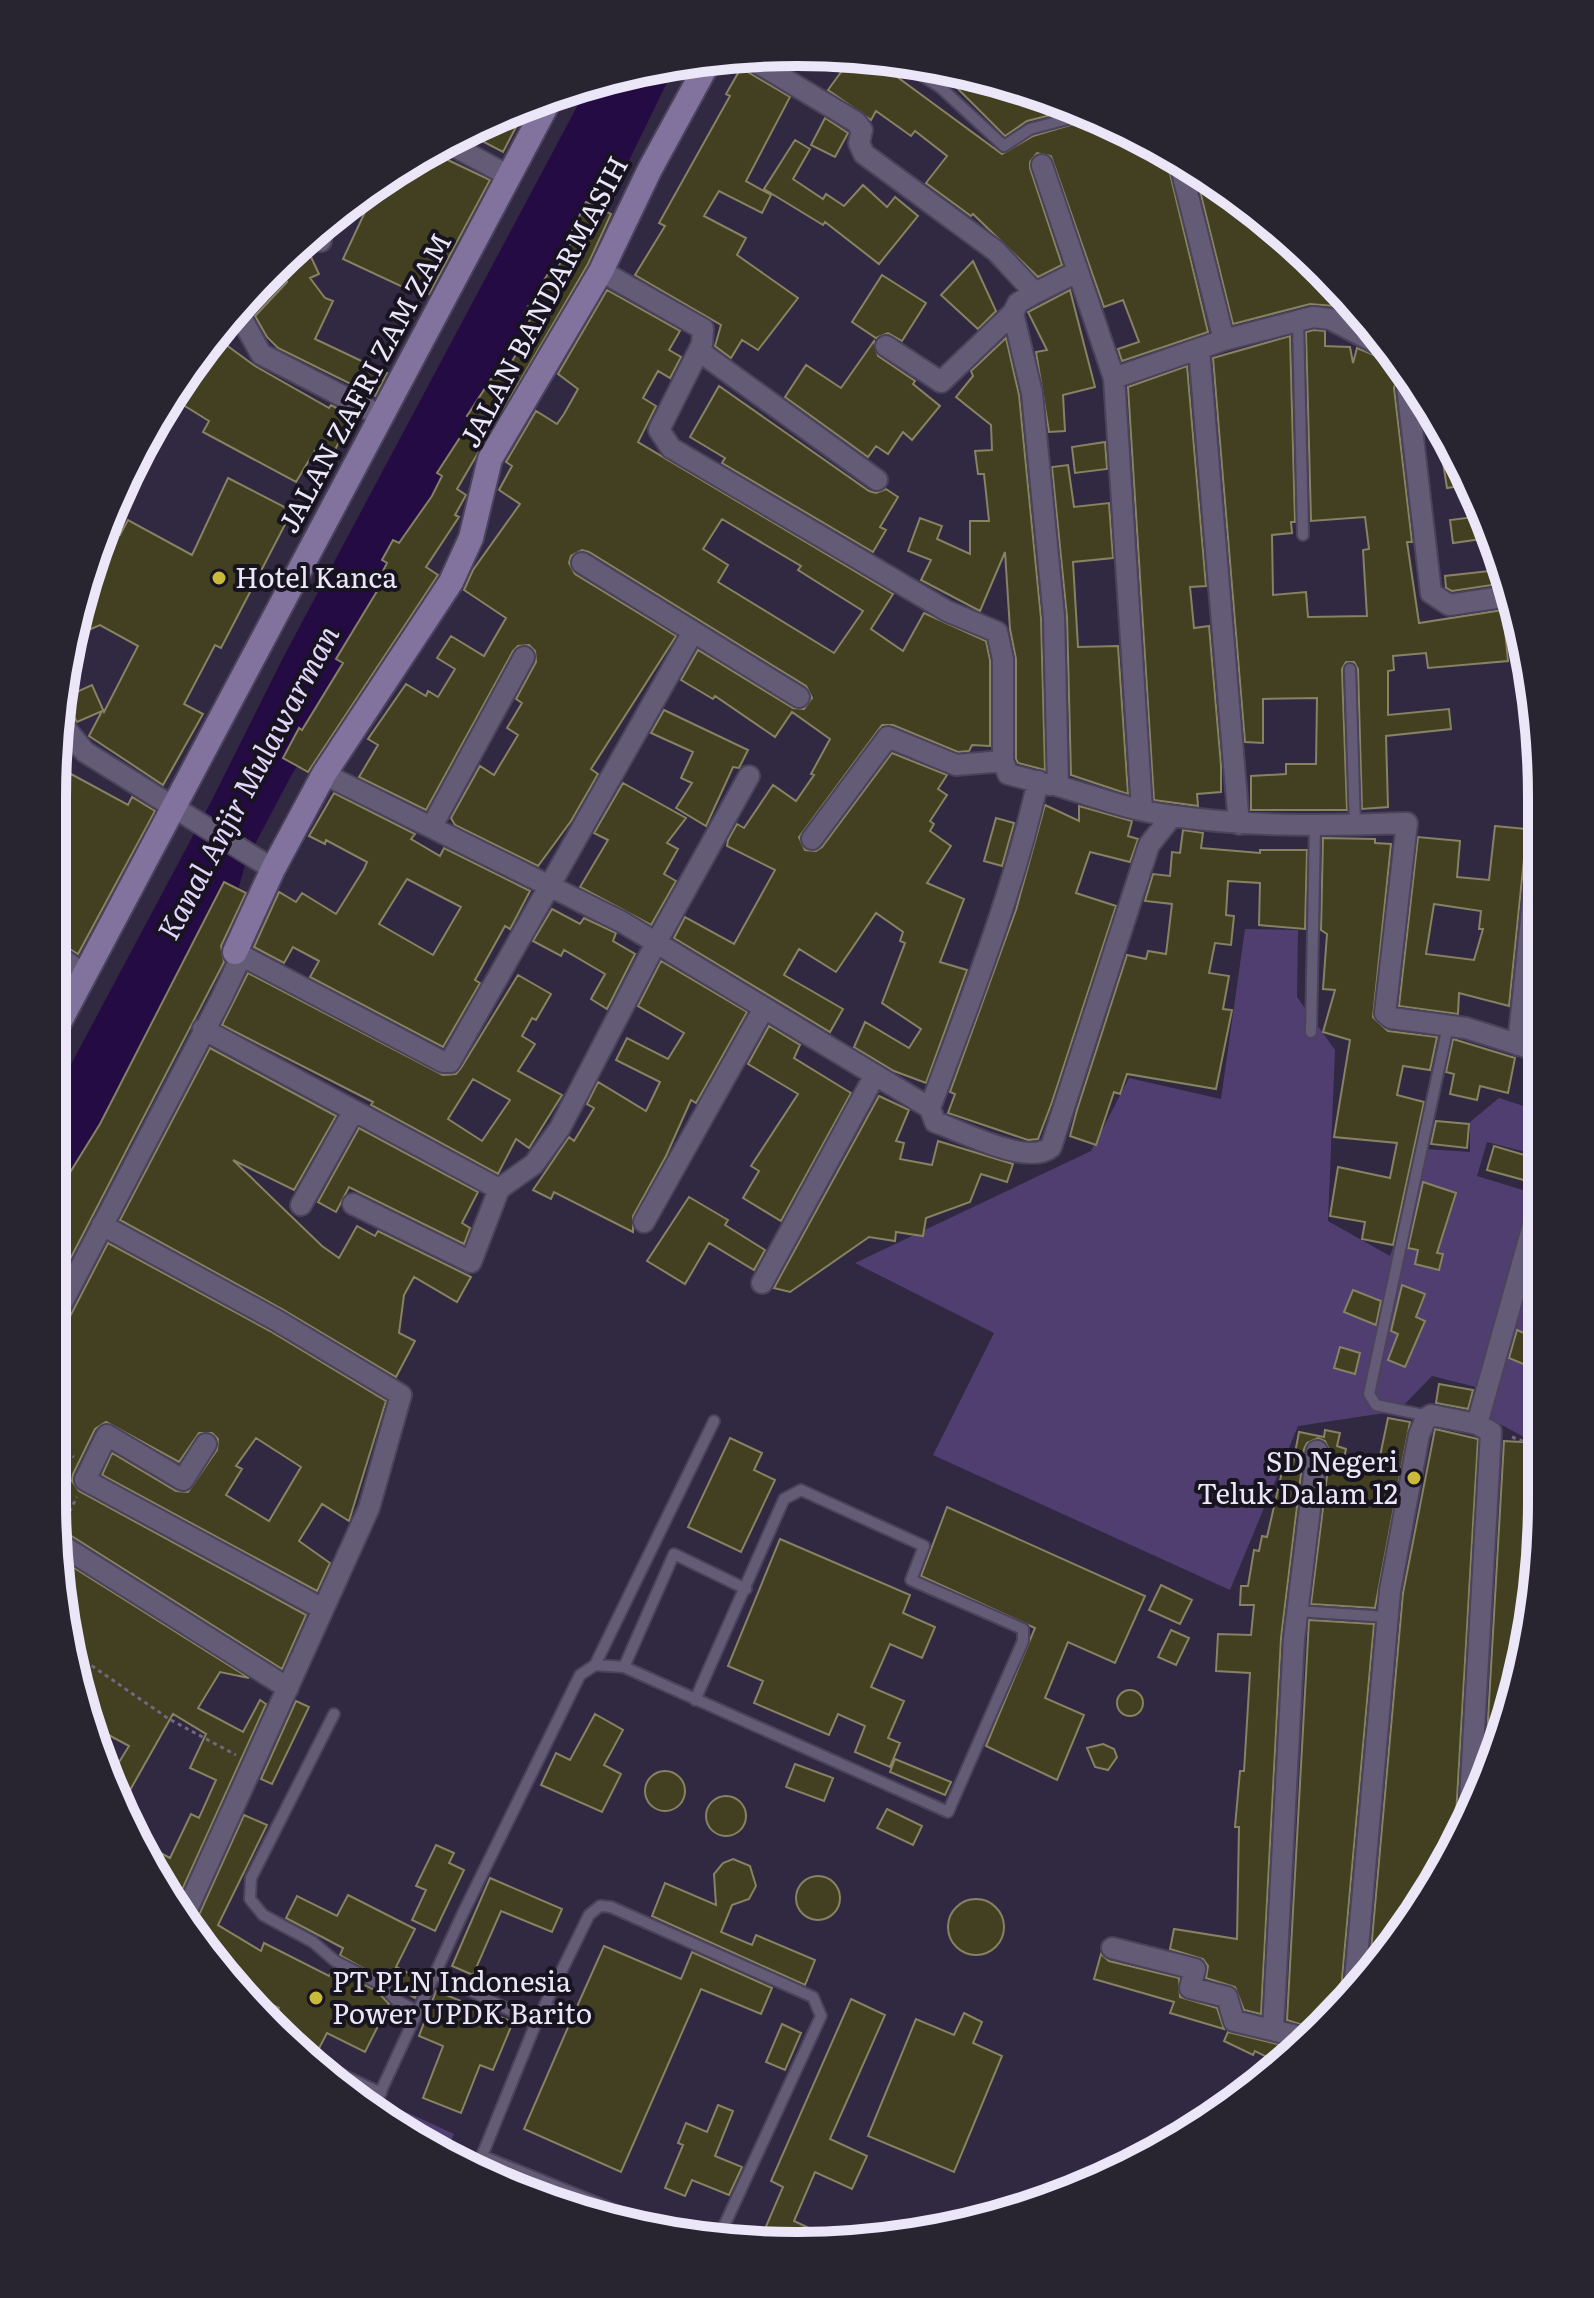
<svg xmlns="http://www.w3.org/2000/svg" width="1594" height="2298" font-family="Literata,serif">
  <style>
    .green { fill: #513e71 }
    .water { fill: #250b43 }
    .building { fill: #433f21; stroke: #868262; stroke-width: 2; fill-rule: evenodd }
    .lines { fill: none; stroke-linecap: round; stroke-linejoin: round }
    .lane-casing { stroke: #4b435b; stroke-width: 14 }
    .street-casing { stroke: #4b435b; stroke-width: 24 }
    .secondary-casing { stroke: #4b435b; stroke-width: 28 }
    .path { stroke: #70687f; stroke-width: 3; stroke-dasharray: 4 4; stroke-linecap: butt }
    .lane { stroke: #645b76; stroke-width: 10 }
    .street { stroke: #645b76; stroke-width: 20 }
    .secondary { stroke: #82739e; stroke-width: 24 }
    .poi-dot { fill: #caba3a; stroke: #18141f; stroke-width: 3 }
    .labels { text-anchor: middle; stroke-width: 8; stroke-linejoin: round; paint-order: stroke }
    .street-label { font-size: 28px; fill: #ece7f8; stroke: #18141f }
    .poi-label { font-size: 28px; fill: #ece7f8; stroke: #18141f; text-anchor: start }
    .water-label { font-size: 30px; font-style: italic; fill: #e2d6fb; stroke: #18141f }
    .rim { fill: none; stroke: #ece7f8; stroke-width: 10 }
  </style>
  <rect width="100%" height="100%" fill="#312842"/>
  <path class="green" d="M1245,929L1298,930L1297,997L1335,1050L1328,1221L1390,1256L1426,1149L1470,1152V1122L1499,1098L1542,1112V1156L1487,1142L1477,1176L1529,1192V1212L1542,1217V1447L1478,1412L1480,1388L1432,1376L1398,1411L1298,1426L1230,1590L933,1455L994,1333L855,1263L1091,1151L1129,1078L1221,1099Z
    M406,2112L454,2134L447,2149L402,2121Z"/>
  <path class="water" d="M676,64L603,214L448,489L387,624L291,776L246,861L219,960L52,1269V1100L212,800L284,656L588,86L652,66Z"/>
  <path class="building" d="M852,57L874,60L1002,154L1033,136L1097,117L1165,153L1208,332L1122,361L1118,349L1139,342L1123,300L1104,307L1051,156L1037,153L1030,162V168L1062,265L1038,277L973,214L971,216L926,183L947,156L915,131L911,136L876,111L871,120L828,90Z
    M741,68L790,97L746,181L771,195L762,213L719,191L704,216L746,238L737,255L798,298L758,350L742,340L731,358L715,346L721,325L635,275L665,226L659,223L730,96L726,94Z
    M966,74L1014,88L1022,102L1039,96L1079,108L1027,121L1005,136L952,83Z
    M528,104L503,152L478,139L481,135L472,130Z
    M825,118L848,133L835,157L811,145Z
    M795,140L810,149L793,179L823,199L826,194L844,206L863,185L887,207L895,197L918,216L879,264L825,222L823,225L764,189Z
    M431,152L490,180L429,294L410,282L407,289L343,259L380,180Z
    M1220,185L1324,271L1333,283L1330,290L1334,306L1310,304L1233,324L1200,191Z
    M586,202L611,214L588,264L457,489L466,495L455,515L459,517L426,567L438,575L308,772L283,758L299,728L302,730L343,663L336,659L382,583L378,581L387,563L382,560L393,540L399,543L432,496L442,476L437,473L472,419L467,416L497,370L500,372L508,361L511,363L527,335L523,332L531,318L524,313L549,272L554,275L574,237L570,235Z
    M304,242L319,274L310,278L325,298L333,301L315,339L387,373L375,396L278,348L267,337L255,316L287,282L278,263Z
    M973,261L996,311L978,329L941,295Z
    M882,275L926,303L902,341L888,333L876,338L852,322Z
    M607,290L680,331L669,350L681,357L670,378L658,371L643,398L656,406L638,442L893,594L871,629L903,651L924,613L986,641L990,660V746L972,745L969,751L958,752L893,725H882L799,837L805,850L816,851L822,847L892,753L947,775L938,789L947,795L930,821L934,824L930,831L951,846L927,883L964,899L940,962L967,970L926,1083L894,1071L854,1047L865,1022L909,1048L921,1029L882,1003L905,943L900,941L903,932L876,913L836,972L799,949L784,975L843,1009L830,1032L674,938L685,917L734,944L775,870L727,846L728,840L737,824L744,828L773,785L796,801L814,775L811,774L830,739L792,712L775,737L715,696L713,699L681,680L698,650L793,708L804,709L812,698L806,686L589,552L582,550L571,556L569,563L575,574L676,636L591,769L598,774L571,821L538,866L455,825L451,818L480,766L494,775L518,735L507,728L522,703L516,699L536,662L535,651L529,645L518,646L513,651L426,810L359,777L378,745L368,739L406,684L426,696L428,691L438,697L455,669L437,658L451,636L484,656L506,618L464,590L473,570L520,504L499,490L512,466L506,462L536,411L557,424L564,414L578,389L558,374ZM722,519L801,566L798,570L863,611L834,653L718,582L728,565L703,549Z
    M1070,290L1095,387L1063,395L1065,431L1049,432L1036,352L1047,350L1028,312Z
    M1314,330L1325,331V346L1350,347L1353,363L1357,348L1376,356L1384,353L1399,376L1394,388L1412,542H1407L1419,623L1503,610L1508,661L1428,668L1426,653L1393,656L1394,670L1388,671V715L1449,709L1451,729L1386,736L1388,807L1362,809L1358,669L1354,662H1346L1342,669L1347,810H1251V776L1286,774V764H1316L1317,698L1263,699V743L1245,742L1213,358L1290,336L1295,522H1291L1292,533L1272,535L1273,595L1306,592L1308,617L1367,616L1363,550L1369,549L1365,517L1311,521L1306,332Z
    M1006,338L1019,395L1041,618L1045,770L1018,763L1016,759V659L1010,629L1005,552L980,611L921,580L931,560L908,551L920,518L942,526L937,539L970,554V521H989L984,474H978L975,451L992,450L991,425L956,397L973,376L971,371Z
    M218,339L255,366L329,408L331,405L352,416L335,450L320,442L296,482L203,432L209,421L172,398Z
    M874,341L878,356L915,381L913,384L940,406L912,440L903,432L888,454L876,446L868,457L785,397L806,365L841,388Z
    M1187,366L1206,586L1190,587L1194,628L1209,626L1221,765V792L1197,794L1198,806L1154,800L1128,387Z
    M719,386L869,491L876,493L886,489L898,497L880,527L886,530L873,552L722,463L725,458L690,437Z
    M1438,430L1465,467L1471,484L1447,488Z
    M1105,442L1107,469L1075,473L1072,447Z
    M1068,465L1074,507L1109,503L1113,558L1073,562L1078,647L1118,646L1128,794L1071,775L1067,617L1052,467Z
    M228,478L292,511L221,648L215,645L184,704L203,714L163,785L89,736L102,711L77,722L63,698L92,685L104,712L138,646L100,625L72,637L112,531L120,535L128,520L192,555Z
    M1482,516L1489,538L1453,543L1450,520Z
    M1498,570L1499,584L1452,591L1446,588L1445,576Z
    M664,710L748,750L739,768L733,767L706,826L676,808L692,783L681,778L693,752L651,733Z
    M71,774L128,805L132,797L155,811L78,954L52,938V811Z
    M623,783L686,818L667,843L678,849L664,874L676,881L651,925L580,887L608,840L594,833Z
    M334,793L415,834L411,839L440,856L444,848L530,891L510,929L505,926L475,980L480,983L443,1047L310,977L319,961L293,947L284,963L254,947L279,892L296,902L302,893L336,914L364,869L367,862L326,840L325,844L309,836ZM407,879L461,907L433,955L379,924Z
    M1045,805L1079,821V806L1132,821L1128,836L1138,839L1130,862L1090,852L1076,893L1116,906L1052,1102L1038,1139L1028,1140L948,1113L955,1094L950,1092L1016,910Z
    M996,818L1014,823L1002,866L984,861Z
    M1495,826L1527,829L1509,1006L1459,993L1458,1014L1399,1006L1418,837L1460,841L1457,877L1489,880ZM1434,904L1481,911L1479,929H1483L1474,960L1426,954Z
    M1183,830L1203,833L1201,848L1260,853V850H1307L1305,929L1259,925L1260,883L1228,881L1226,915L1234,916L1231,945L1215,943L1209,973L1229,976L1223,1009L1232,1010L1216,1089L1127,1074L1120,1094L1114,1092L1096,1145L1070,1136L1077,1110L1127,955L1146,959L1148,951L1166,954L1172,904L1145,901L1153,874L1170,876L1172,852L1180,853Z
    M1323,838L1375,839V843L1391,844L1373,1017L1388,1031L1437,1037L1430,1070L1403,1066L1397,1095L1424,1102L1393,1245L1362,1239L1365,1222L1330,1216L1338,1167L1390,1178L1397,1143L1334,1137L1350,1040L1323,1032L1335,990L1323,989L1327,934L1321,930Z
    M224,882L246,893L221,946L224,962L52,1294V1208L61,1187L100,1124Z
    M552,909L580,924L584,918L616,933L613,941L635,954L607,1009L591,999L605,974L564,950L561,956L533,941Z
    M1542,939V1038L1532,1035Z
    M661,961L747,1012L696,1103L691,1100L666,1156L633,1216V1232L554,1192L551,1199L533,1190L569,1137L574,1141L594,1108L587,1104L598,1082L646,1111L660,1082L616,1060L627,1038L668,1059L684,1033L638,1006Z
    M52,967L66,978L52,1004Z
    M248,973L443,1075L456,1074L461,1068L518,975L551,994L536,1020L532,1018L522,1036L535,1044L518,1071L562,1095L529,1148L516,1139L498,1174L371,1105L373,1102L222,1025ZM473,1079L510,1100L482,1141L448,1119Z
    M769,1026L800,1045L794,1058L851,1093L781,1221L743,1198L759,1171L751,1166L798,1094L748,1064Z
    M1453,1039L1515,1058L1508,1093L1480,1086L1477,1100L1450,1094L1454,1074L1446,1072Z
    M210,1048L336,1116L294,1190L233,1160L322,1246L339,1258L357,1226L375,1236L378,1231L471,1277L457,1302L414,1277L404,1295L399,1333L415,1341L396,1377L282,1309L120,1220Z
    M879,1096L909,1110L896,1141L904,1143L900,1159L932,1165L938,1141L1013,1164L1007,1182L981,1174L970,1202L926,1218L923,1236L896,1232L895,1241L869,1237L790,1292L774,1288Z
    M1436,1121L1469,1124L1467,1148L1431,1144Z
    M359,1128L478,1192L462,1223L470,1228L464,1244L349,1187L336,1212L318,1202Z
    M1494,1146L1538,1159L1531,1182L1487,1170Z
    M1423,1182L1456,1193L1437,1253L1443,1254L1439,1270L1415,1264L1418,1250L1408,1248Z
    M689,1197L728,1220L725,1225L765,1250L754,1270L709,1243L685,1284L647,1261Z
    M1542,1241V1309L1524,1303Z
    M108,1243L270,1331L386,1401L349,1521L322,1504L299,1541L330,1563L317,1591L102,1475L112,1453L176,1491L188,1492L217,1450L218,1439L212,1433H199L179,1462L106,1422L95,1429L73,1474L72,1481L79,1491L306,1615L282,1669L65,1532L56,1530L52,1501V1335L64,1328ZM256,1438L301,1467L269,1521L226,1495L242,1469L236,1466Z
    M1402,1285L1425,1294L1416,1317L1425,1321L1405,1367L1388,1360L1398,1334L1391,1331Z
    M1353,1290L1381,1301L1376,1325L1344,1312Z
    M1517,1330L1538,1339L1528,1366L1509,1358Z
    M1340,1347L1360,1353L1355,1374L1334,1368Z
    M1439,1384L1473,1390L1468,1409L1436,1403Z
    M1388,1418L1410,1422L1375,1608L1311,1604L1330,1452L1325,1441L1318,1438L1307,1443L1304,1449L1281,1638L1261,2014L1244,2010L1235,1987L1206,1978L1208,1966L1203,1959L1170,1949L1174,1929L1237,1939L1239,1827H1235L1240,1771H1244L1250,1673L1216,1671L1218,1634L1251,1635L1254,1605H1240L1241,1586H1248L1254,1550L1259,1551L1262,1536L1267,1537L1282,1472L1291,1474L1299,1432L1324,1437L1325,1430L1340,1433L1337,1446L1346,1449L1344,1458L1379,1461Z
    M1435,1429L1478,1439L1456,1816L1463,1828L1416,1915L1369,1973L1403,1593Z
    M730,1438L762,1453L754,1470L775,1480L741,1552L688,1527Z
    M1504,1441L1542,1443V1501L1528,1647L1519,1676H1514L1512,1697L1484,1789Z
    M947,1507L1145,1596L1115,1663L1068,1642L1045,1698L1084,1715L1057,1780L986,1746L1035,1628L921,1576Z
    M780,1539L910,1595L903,1613L935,1627L922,1658L890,1644L871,1687L904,1701L888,1738L900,1743L890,1767L855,1752L865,1726L838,1714L829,1735L754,1703L763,1681L728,1666Z
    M60,1559L249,1678L220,1672L198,1708L243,1732L260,1700L266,1704L177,1901L170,1898L146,1845L170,1858L191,1814L199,1818L216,1780L190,1768L206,1734L173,1714L125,1799L113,1772L129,1746L92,1726L78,1694Z
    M1161,1585L1192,1600L1180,1624L1149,1610Z
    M1309,1620L1374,1624L1341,1990L1346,2001L1314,2035L1309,2027L1287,2020Z
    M1171,1630L1189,1638L1176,1665L1158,1657Z
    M1117 1703a13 13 0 1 1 26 0a13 13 0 1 1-26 0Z
    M296,1701L309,1707L272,1784L261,1779Z
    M595,1714L623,1730L604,1765L621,1774L602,1812L541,1785L556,1753L570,1760Z
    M1103,1744L1114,1749L1117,1757L1108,1770L1095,1767L1087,1748Z
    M895,1759L951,1782L945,1795L890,1772Z
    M795,1764L833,1778L824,1801L786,1787Z
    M645 1791a20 20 0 1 1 40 0a20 20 0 1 1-40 0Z
    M706 1816a20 20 0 1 1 40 0a20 20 0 1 1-40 0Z
    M887,1809L922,1826L913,1845L877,1828Z
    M244,1815L267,1825L218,1925L261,1951L264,1943L329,1976L333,1969L377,1991L389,2004L365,2052L327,2033L316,2054H309L305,2060L272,2022L279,2008L244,1991L188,1926L199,1915Z
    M436,1845L454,1853L449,1863L464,1870L435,1931L412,1920L426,1890L416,1886Z
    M733,1859L750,1866L756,1886L749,1899L732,1905L721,1932L752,1945L756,1935L815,1960L805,1985L652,1916L665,1883L716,1905L714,1874L723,1863Z
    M796 1898a22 22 0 1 1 44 0a22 22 0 1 1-44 0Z
    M490,1878L562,1909L552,1932L501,1911L473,1975L452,1966Z
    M348,1895L415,1929L396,1967L423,1980L415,1998L340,1955L343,1948L286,1918L297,1896L337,1916Z
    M948 1927a28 28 0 1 1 56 0a28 28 0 1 1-56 0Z
    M604,1946L681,1979L692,1952L772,1988L761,2014L701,1989L621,2172L524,2129L569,2025L580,2020L575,2011Z
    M1101,1954L1109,1961L1179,1978L1180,1997L1217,2008L1224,2029L1170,2013L1174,2002L1094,1979Z
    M436,1991L513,2022L493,2070L480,2065L461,2113L423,2098L443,2046L419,2036Z
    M851,1999L885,2015L830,2139L867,2156L852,2189L815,2172L794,2221L826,2236L761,2238L783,2187L771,2181Z
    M964,2013L982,2022L973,2043L1002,2056L954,2172L868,2136L916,2019L954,2035Z
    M782,2024L801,2033L785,2070L766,2062Z
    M1228,2032L1289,2047L1291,2052L1277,2062L1255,2051L1253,2055L1224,2041Z
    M718,2105L733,2111L715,2156L742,2167L729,2195L692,2180L685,2196L665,2188L683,2145L678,2143L686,2123L707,2132Z"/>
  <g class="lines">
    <g class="lane-casing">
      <path id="lane" d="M901,62L940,87L1004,146L1030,129L1090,113
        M1338,289L1347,326
        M1298,321L1303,535
        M1350,669L1355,825
        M1311,1032L1315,826
        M1428,1416L1376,1405L1369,1394L1448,1026
        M1298,1611L1387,1617
        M595,1665L714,1421
        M624,1667L674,1554L746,1589
        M334,1714L251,1878L250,1899L263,1915L313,1942L335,1961L382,1985L396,2000L418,2012
        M436,1974L536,2023
        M545,2006L572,2018
        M313,2061L381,2093
        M375,2104L463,1913L580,1675L595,1665L624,1667L948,1812L1023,1641V1629L911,1580L924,1546L801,1490L784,1499L695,1700
        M482,2156L666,2231
        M477,2168L536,2023L589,1915L600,1906L611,1907L813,1997L821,2016L718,2239"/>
    </g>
    <g class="street-casing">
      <path id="street" d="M748,57L856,122L862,130L859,143L864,154L996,251L1035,293L1018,303L1013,313L1032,393L1054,617L1058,786C1093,796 1130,810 1166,815C1247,827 1326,826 1407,823L1385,1013L1391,1018L1466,1028L1542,1052
        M448,143L509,176
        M1179,160L1224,340
        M1042,165L1114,378L1142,809
        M317,232L321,241
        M601,271L703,329L702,344L659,430L671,448L947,611L997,632L1003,659V761
        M1035,293L1077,272
        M238,312L261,354L381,416
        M886,346L941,382L1013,313
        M1199,349L1239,824
        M699,351L877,480
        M1114,378L1224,340L1313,317L1330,319L1376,343
        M1407,386L1431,593L1449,605L1509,596
        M582,563L799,697
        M59,721L85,752L273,869
        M324,774L622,922L930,1108L935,1122C961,1131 1029,1167 1051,1147L1149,845L1172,816
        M432,826L524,657
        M812,839L888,737L956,765L1003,761L1008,774L1050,785
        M52,951L84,975
        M235,952L443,1062H450L693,632
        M203,1029L499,1189L471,1262L353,1204
        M1518,1045L1542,813
        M930,1108C970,1000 1013,894 1038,781
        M499,1189L534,1164L560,1128L656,943L749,776
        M301,1205L353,1112
        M644,1222L764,1008
        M102,1225L276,1320L401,1395L369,1508L187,1910
        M762,1283L875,1075
        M52,1322L222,997L238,963L235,952
        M1477,1424L1542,1193
        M206,1444L183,1480L107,1435L85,1480L323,1609
        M58,1543L288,1688
        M1112,1948L1195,1969L1190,1988L1227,1997L1234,2021L1301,2037V2044
        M1354,1991L1390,1591L1419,1435L1426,1418L1431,1415L1477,1424L1491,1432L1469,1817
        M1273,2030L1294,1639L1317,1451"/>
    </g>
    <g class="secondary-casing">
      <path id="secondary" d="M235,952L273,869L324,774L451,582L471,538L490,459L601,271L650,169L709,61
        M52,1036L551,97"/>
    </g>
    <path class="path" d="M1512,1437L1542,1449
      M52,1444L74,1457
      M62,1526L77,1497
      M72,1652L169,1719L236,1755"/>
    <use href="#lane" class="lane"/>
    <use href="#street" class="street"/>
    <use href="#secondary" class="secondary"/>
  </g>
  <g class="poi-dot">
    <circle cx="219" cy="578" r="8"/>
    <circle cx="1414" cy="1478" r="8"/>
    <circle cx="316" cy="1998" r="8"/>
  </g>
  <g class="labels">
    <g class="street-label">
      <text transform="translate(544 302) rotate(-62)" y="10">JALAN BANDARMASIH</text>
      <text transform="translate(365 383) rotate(-62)" y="10">JALAN ZAFRI ZAM ZAM</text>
    </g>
    <g class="poi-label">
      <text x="235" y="588">Hotel Kanca</text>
      <text x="1398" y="1472" text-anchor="end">SD Negeri<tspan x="1398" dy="32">Teluk Dalam 12</tspan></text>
      <text x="332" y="1992">PT PLN Indonesia<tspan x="332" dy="32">Power UPDK Barito</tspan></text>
    </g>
    <g class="water-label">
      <text transform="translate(249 783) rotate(-62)" y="10">Kanal Anjir Mulawarman</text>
    </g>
  </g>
  <path d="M0 0H1594V2298H0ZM797 66H797A731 731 0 0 1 1528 797V1501A731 731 0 0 1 797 2232H797A731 731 0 0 1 66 1501V797A731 731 0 0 1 797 66Z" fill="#292530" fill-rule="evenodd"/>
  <path class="rim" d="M797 66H797A731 731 0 0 1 1528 797V1501A731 731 0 0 1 797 2232H797A731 731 0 0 1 66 1501V797A731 731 0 0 1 797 66Z"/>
</svg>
